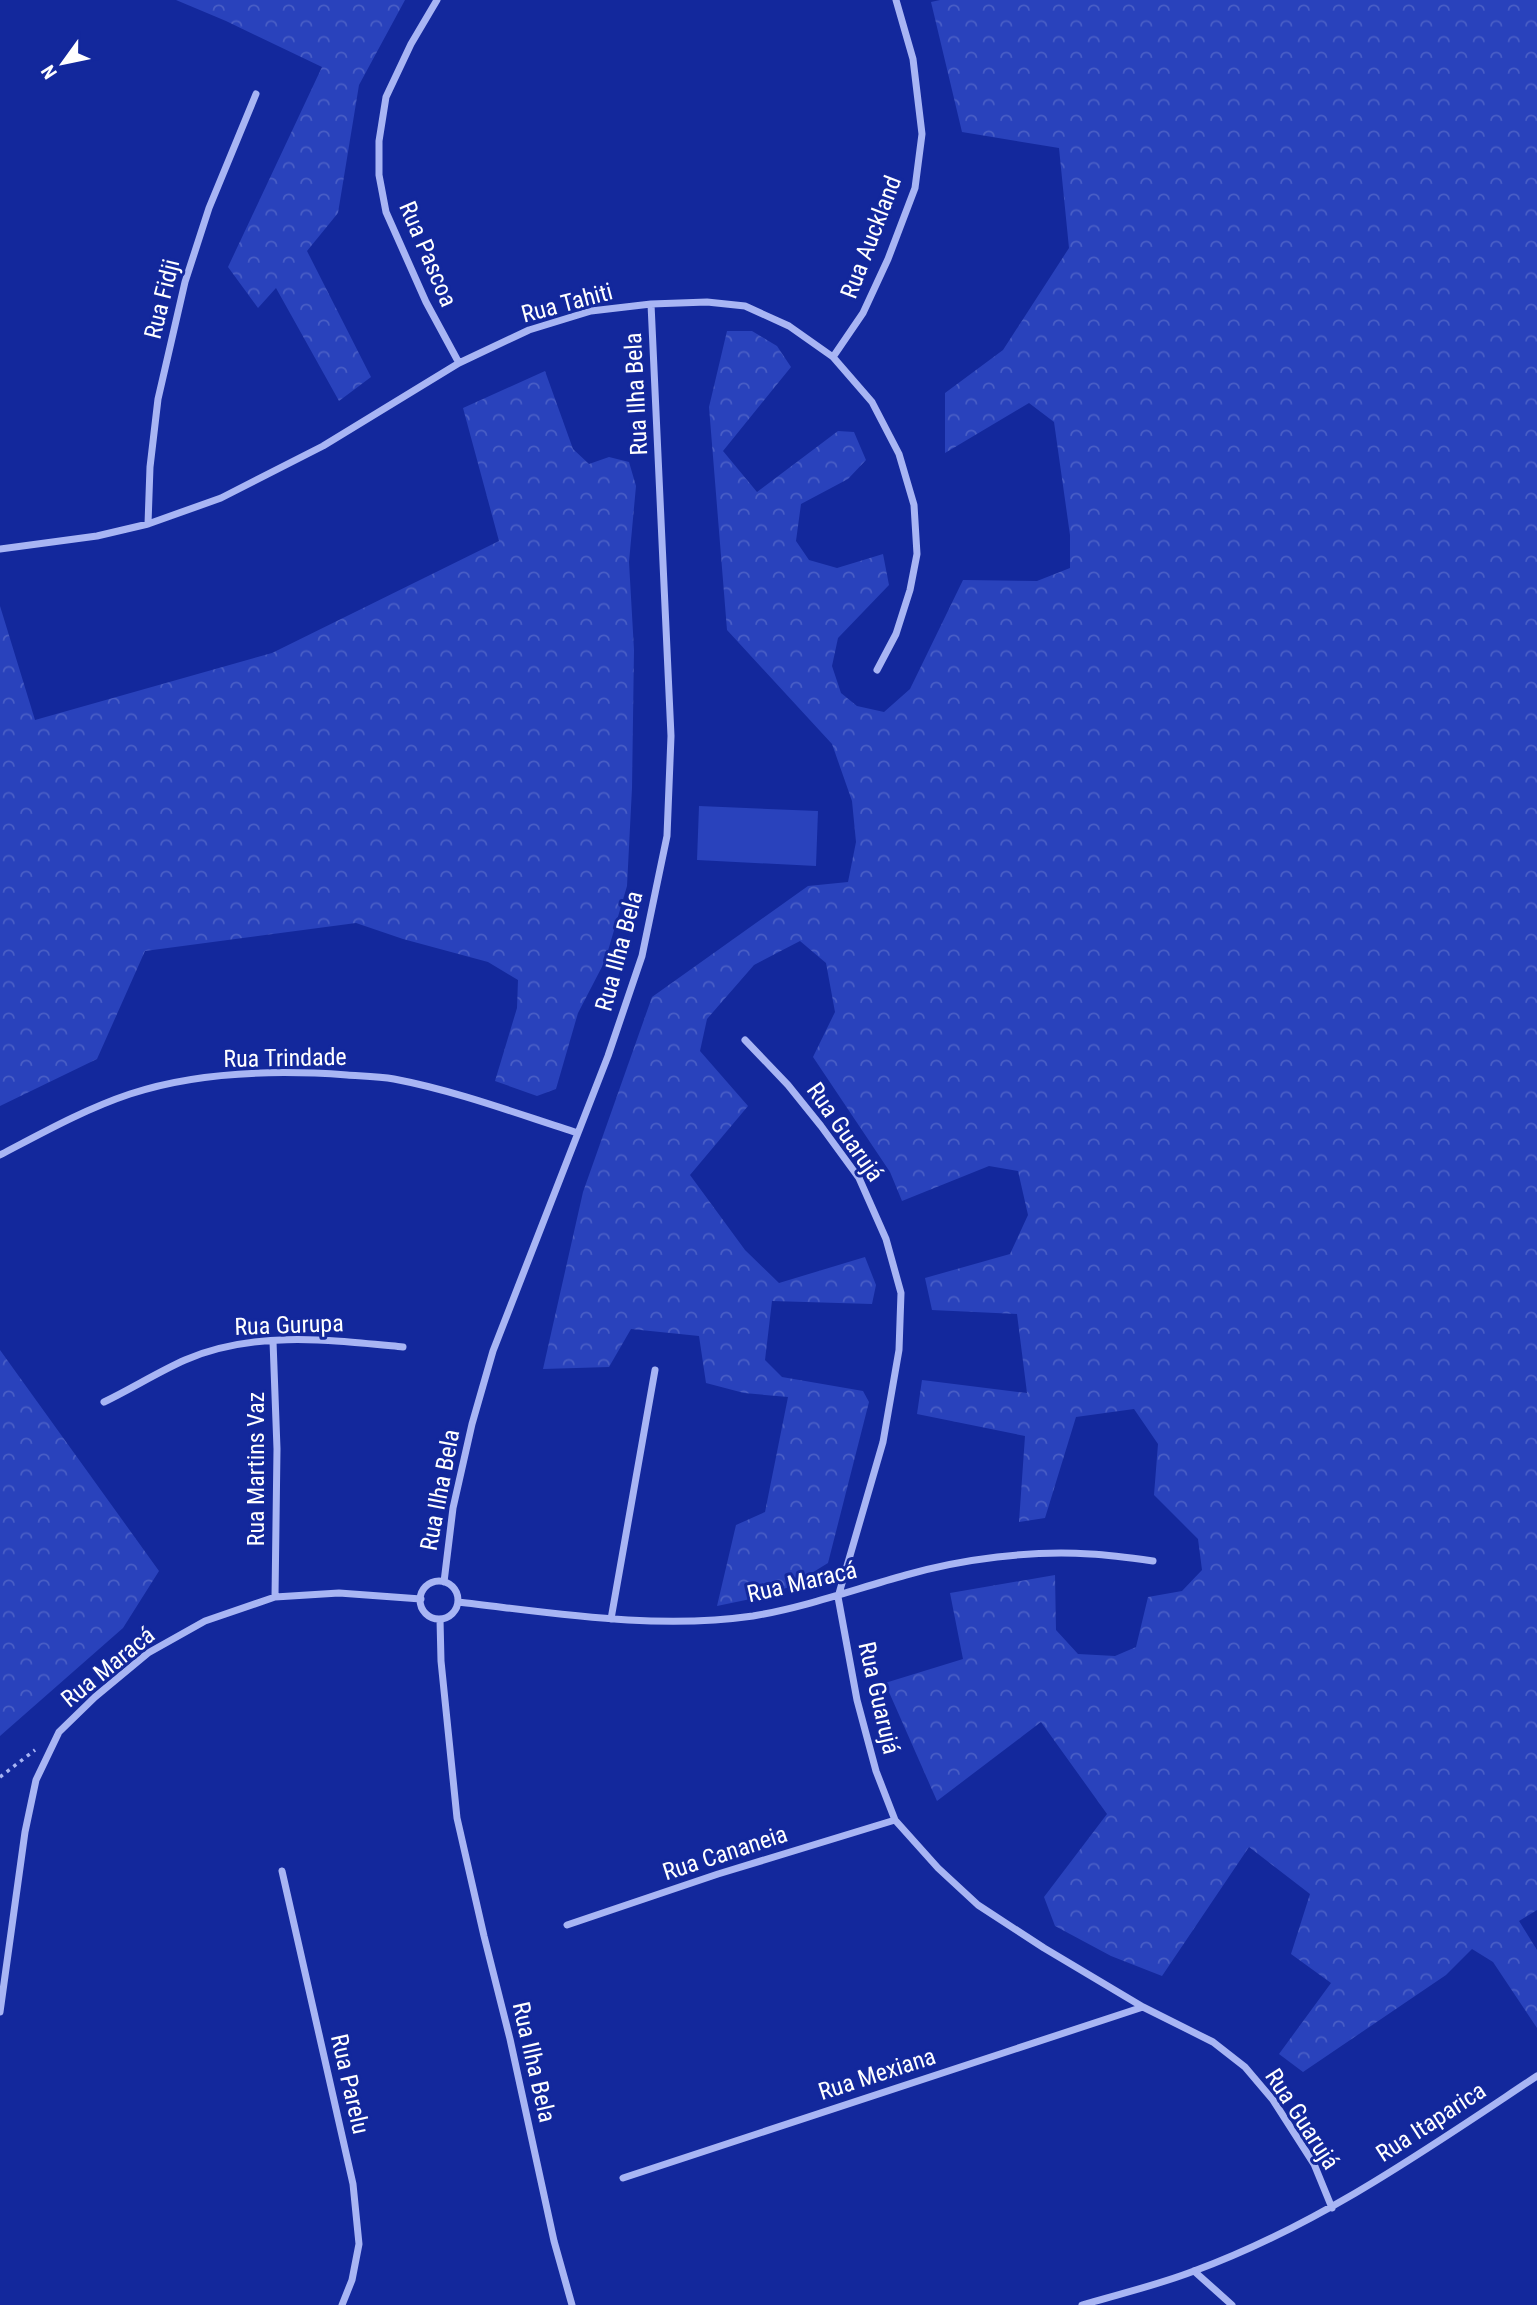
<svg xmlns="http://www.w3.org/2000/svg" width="1537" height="2305" font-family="'Roboto Condensed',sans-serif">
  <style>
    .forest { fill: url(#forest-crowns) }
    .garden { fill: #2942bc }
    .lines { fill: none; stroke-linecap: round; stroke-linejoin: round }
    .path { stroke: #a8b5f4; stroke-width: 3.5; stroke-dasharray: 3.5 5; stroke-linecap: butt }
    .street { stroke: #a8b5f4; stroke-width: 7 }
    .labels { text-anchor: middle; stroke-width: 6; stroke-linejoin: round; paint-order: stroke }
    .street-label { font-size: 24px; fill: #fff; stroke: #13289c }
  </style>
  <defs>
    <pattern id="forest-crowns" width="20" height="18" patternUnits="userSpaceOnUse" patternTransform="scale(1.75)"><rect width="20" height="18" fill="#2942bc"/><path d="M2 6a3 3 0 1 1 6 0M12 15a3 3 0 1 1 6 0" fill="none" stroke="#495ec6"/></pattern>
  </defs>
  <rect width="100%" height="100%" fill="#13289c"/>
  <path class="forest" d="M176,0H405L359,85L338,213L307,251L371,377L339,401L276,288L258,308L228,267L322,67L226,21Z
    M940,0H1537V1910L1519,1921L1537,1950V2028L1493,1962L1472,1949L1446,1975L1303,2072L1279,2054L1331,1983L1291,1954L1310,1894L1249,1847L1162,1976L1111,1956L1055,1926L1044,1897L1107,1814L1041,1722L937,1801L885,1683L963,1659L950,1593L1055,1575L1056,1630L1078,1654L1115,1656L1136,1647L1148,1597L1182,1591L1202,1570L1198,1539L1154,1495L1158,1444L1134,1409L1076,1417L1045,1518L1019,1522L1025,1436L917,1414L922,1380L1027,1393L1017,1314L932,1310L925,1278L1010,1254L1028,1215L1018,1171L989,1166L902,1201L890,1172L813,1057L835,1012L826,963L800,941L754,965L707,1019L700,1051L748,1106L690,1175L745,1250L779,1283L865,1257L876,1285L872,1304L772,1301L765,1360L782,1377L863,1391L869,1402L828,1563L789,1587L760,1597L717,1606L736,1525L765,1512L788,1397L744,1393L706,1383L699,1336L631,1329L609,1367L543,1369L583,1192L652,997L808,886L848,882L856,842L852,801L832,744L727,630L709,407L727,331H752L777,346L791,367L723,451L757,492L838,431L854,432L866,460L848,479L801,504L796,541L809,560L837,568L883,554L889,585L838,638L832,666L841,693L857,706L884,712L910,689L963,580L1037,581L1070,568V535L1054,422L1029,403L945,453V393L1003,350L1069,248L1059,148L962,132L931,2Z
    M545,371L573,449L589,464L609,457L629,462L636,486L629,562L634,650L632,788L627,886L605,961L578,1013L556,1089L537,1096L495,1081L517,1008L518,980L488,962L403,939L356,923L145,951L97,1059L0,1106V606L35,720L272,653L499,541L463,408Z
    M0,1350L159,1571L123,1628L0,1736Z"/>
  <path class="garden" d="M699,806L818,811L816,866L697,860Z"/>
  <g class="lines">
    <path class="path" d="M0,1777L35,1750"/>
    <path class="street" d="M437,0L411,44L386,97L379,141V175L386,212L426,302L459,363
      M833,357L863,313L888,259L915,188L922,134L913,59L896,0
      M148,524L150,467L158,399L185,282L209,208L256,94
      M0,549L97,536L148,524L221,498L323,446L459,363L529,330L591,311L651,304L707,302L745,306L789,326L833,357L872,402L899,454L914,505L917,554L910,590L896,634L877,670
      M745,1040L788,1085L821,1126L859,1178L886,1239L901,1293L899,1350L883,1442L838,1597L857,1700L876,1771L895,1820L938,1868L978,1905L1044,1948L1143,2007L1213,2042L1245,2067L1273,2100L1314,2164L1332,2208
      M0,1155C42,1133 85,1109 130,1094C196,1072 278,1070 347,1075C362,1076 379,1076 394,1079C457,1091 518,1114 578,1133
      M273,1341L277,1449L275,1597
      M104,1402C131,1389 158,1372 185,1360C254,1330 332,1340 403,1347
      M420 1600a19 19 0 1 1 38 0a19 19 0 1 1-38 0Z
      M444,1582L453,1508L472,1424L493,1351L608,1056L642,956L667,836L671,736L651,304
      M458,1602C555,1613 655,1630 753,1616C806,1607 855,1589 906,1575C962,1559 1032,1550 1090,1554C1111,1555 1132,1558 1153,1561
      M440,1619L441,1661L457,1818L484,1936L510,2039L554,2241L572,2305
      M611,1619L655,1370
      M282,1871L353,2184L359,2244L352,2280L342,2305
      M567,1925L718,1874L895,1820
      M0,2012L25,1832L36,1780L59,1732L95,1697L148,1653L205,1621L275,1597L339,1593L421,1599
      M623,2178L1143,2007
      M1194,2271L1232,2305
      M1082,2305C1119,2294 1158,2285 1194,2271C1319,2225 1427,2149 1537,2076"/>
  </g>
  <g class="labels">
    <g class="street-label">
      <text transform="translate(871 237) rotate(-69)" y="8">Rua Auckland</text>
      <text transform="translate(428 254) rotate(67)" y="8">Rua Pascoa</text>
      <text transform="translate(162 299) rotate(-76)" y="8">Rua Fidji</text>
      <text transform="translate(567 303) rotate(-15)" y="8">Rua Tahiti</text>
      <text transform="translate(636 394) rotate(-93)" y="8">Rua Ilha Bela</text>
      <text transform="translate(619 951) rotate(-75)" y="8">Rua Ilha Bela</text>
      <text transform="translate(285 1058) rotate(-1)" y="8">Rua Trindade</text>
      <text transform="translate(845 1132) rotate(55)" y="8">Rua Guarujá</text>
      <text transform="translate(289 1325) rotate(-2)" y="8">Rua Gurupa</text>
      <text transform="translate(256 1469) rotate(-90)" y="8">Rua Martins Vaz</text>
      <text transform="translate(440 1490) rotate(-79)" y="8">Rua Ilha Bela</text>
      <text transform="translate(802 1582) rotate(-13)" y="8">Rua Maracá</text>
      <text transform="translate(108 1667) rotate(-39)" y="8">Rua Maracá</text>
      <text transform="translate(879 1698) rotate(77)" y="8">Rua Guarujá</text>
      <text transform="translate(725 1853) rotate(-18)" y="8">Rua Cananeia</text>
      <text transform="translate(534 2062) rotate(77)" y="8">Rua Ilha Bela</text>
      <text transform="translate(877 2074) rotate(-18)" y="8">Rua Mexiana</text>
      <text transform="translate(350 2084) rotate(77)" y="8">Rua Parelu</text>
      <text transform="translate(1302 2119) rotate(57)" y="8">Rua Guarujá</text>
      <text transform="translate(1431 2122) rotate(-33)" y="8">Rua Itaparica</text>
    </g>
  </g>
  <g transform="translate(63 63) rotate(237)" stroke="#13289c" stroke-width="5" paint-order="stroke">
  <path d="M0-5L12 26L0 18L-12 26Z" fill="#ffffff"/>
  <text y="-10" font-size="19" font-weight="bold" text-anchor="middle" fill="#ffffff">N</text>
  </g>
</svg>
